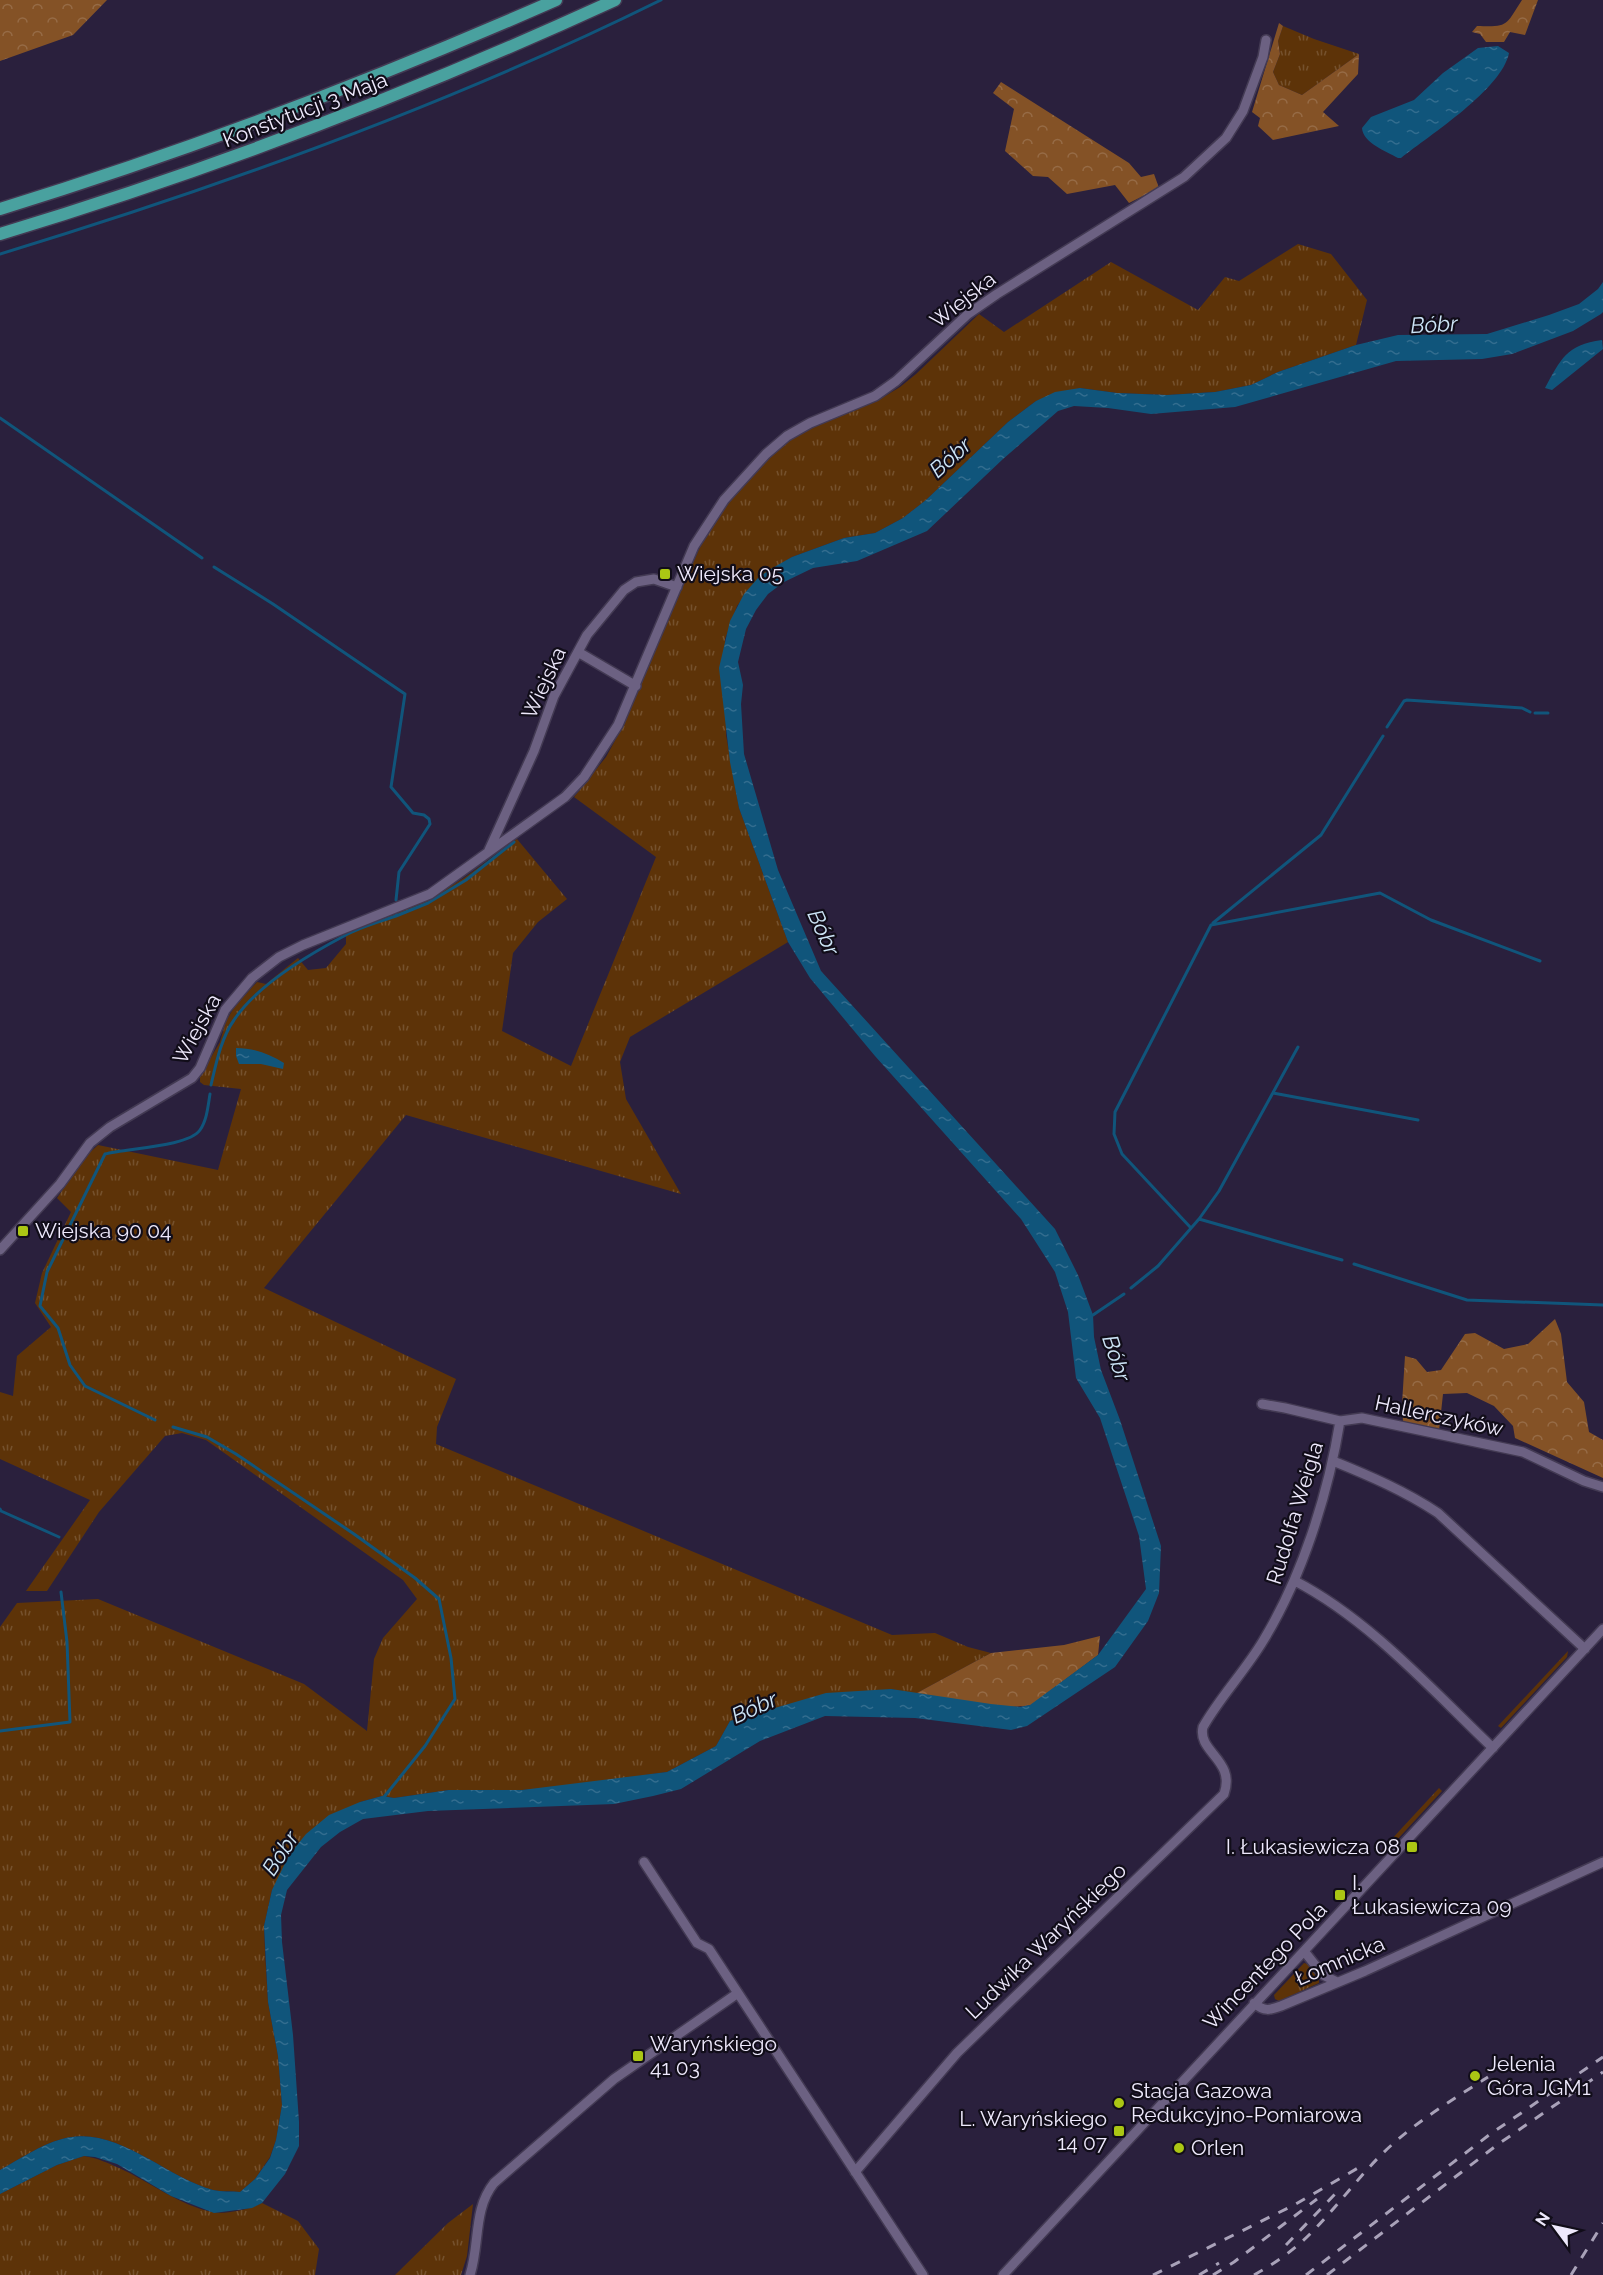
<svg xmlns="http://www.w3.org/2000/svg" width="1603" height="2275" font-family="Raleway,sans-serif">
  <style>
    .grass { fill: url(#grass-tufts) }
    .forest { fill: url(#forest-crowns) }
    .water { fill: url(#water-ripples) }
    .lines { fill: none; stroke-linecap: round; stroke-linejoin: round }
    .stream { stroke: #10557b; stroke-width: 3 }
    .minor-casing { stroke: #433a53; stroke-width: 12 }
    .major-casing { stroke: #433a53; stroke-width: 15 }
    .minor { stroke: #6c6182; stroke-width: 9 }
    .major { stroke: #49a19f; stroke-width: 12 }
    .rail { stroke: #a9a2b9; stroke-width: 3; stroke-dasharray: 10 10; stroke-linecap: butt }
    .poi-dot { fill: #abc614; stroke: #110d19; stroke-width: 2 }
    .labels { text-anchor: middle; stroke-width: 4.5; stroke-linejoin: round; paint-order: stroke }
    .street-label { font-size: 21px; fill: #eee9fc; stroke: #110d19 }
    .poi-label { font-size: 21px; fill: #eee9fc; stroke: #110d19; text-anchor: start }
    .water-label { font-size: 22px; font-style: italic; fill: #cde5f7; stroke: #110d19 }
  </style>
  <defs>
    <pattern id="grass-tufts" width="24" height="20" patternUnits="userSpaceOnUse" patternTransform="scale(1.5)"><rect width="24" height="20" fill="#5d3308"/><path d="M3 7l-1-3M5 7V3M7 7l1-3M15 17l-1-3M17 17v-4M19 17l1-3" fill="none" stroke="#75512d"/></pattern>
    <pattern id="forest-crowns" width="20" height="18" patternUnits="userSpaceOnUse" patternTransform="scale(1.5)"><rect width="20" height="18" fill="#845226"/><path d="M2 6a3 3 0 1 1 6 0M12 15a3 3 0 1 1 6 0" fill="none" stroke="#966b46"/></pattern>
    <pattern id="water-ripples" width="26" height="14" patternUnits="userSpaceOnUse" patternTransform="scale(1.5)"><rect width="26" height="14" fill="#10557b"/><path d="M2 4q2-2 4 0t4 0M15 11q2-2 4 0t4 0" fill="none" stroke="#336d8f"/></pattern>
  </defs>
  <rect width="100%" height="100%" fill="#2a203d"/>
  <path class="grass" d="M1283,26L1314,39L1359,54L1302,95L1279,85L1273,72L1280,54L1278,41Z
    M1298,244L1331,254L1367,300L1356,345L1278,372L1251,385L1215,392L1167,395L1117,393L1080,388L1036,401L1008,422L926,500L903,518L875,533L844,538L792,557L758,578L737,606L725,639L726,735L739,808L788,942L630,1037L620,1062L626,1099L681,1194L406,1115L264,1288L456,1379L437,1427L436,1444L892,1635L935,1633L968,1647L991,1653L915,1694L891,1689L730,1721L716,1746L667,1772L558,1787L522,1790H449L394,1798L382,1796L360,1802L272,1890L264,1926L265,1953L268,2002L278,2056L282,2105L276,2140L270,2157L255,2179L240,2192C232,2191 221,2192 213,2190C164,2177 116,2124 62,2139C40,2145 20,2159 0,2170V1627L17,1603L98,1599L304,1684L367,1731L374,1659L383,1638L417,1599L403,1580L206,1440L182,1433L165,1436L99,1512L47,1591H26L90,1500L0,1459V1392L13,1396L17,1356L51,1327L35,1303L42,1273L71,1212L57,1198L86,1156L98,1145L218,1170L241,1089L204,1085L200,1082V1076L220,1042L226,1021L235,1006L257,982L266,984L298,958L308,970L326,968L346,944V932L430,899L464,878L517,839L567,899L538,922L513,953L502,1031L571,1066L656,857L574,797L606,757L618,735L700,547L728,502L769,458L791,439L819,424L877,401L900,387L916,374L979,314L1004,332L1111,262L1198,310L1225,277L1239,281Z
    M1568,1651L1567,1657L1501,1728L1498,1726Z
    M1439,1788L1442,1791L1383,1855H1377Z
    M1304,1963L1308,1964L1319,1980V1983L1279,2001L1275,1999L1274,1995Z
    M84,2156C97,2158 108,2163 119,2168C150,2182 179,2205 212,2212C224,2215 251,2209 262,2203L298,2221L319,2249L315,2275H0V2194L57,2165Z
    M473,2204L467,2256L461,2275H395L448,2223Z"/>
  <path class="forest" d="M0,0H107L73,35L0,61Z
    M1522,0H1538L1525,35L1510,32L1504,42H1486L1480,34L1472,32L1477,26C1509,27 1505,26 1522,0Z
    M1279,23L1283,26L1278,41L1280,54L1273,72L1279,85L1302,95L1359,54L1358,74L1323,112L1339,126L1273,140L1258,126L1260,118L1252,112Z
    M1001,82L1129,163L1141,177L1154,174L1159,188L1129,203L1115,185L1067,194L1048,177L1033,176L1005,151L1014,109L993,93Z
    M1555,1319L1561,1334L1567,1382L1584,1402L1589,1432L1603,1440V1478L1515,1438L1513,1426L1494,1406L1467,1393L1443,1394L1439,1431L1403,1422L1402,1404L1405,1356L1416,1359L1427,1372L1441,1370L1465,1334L1475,1333L1504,1349L1528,1344Z
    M1100,1636L1098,1655L1031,1705C996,1711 950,1699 915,1694L991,1653L1064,1645Z"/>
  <path class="water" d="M1498,46L1509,53C1502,89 1430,135 1401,158H1398C1386,151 1363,143 1362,128L1371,117L1414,100L1443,73L1478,48Z
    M1603,282V312L1601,314L1573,331L1512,354L1482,359L1396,361L1235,407L1151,414L1108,408L1074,406L1058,411L1003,459L927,531L857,561L813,568L784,582L768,594L756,610L746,629L738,662L743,685L741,704L744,754L778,870L821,971L1055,1229L1078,1275L1093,1315L1094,1337L1101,1370L1120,1420L1161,1546L1159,1593L1148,1621L1115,1667L1027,1726L1011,1730L915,1718L825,1716L760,1741L681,1789L653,1796L614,1804L428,1811L363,1819L340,1832L321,1847L287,1890L281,1915L282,1942L293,2035L299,2122V2146L285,2174L262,2203L252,2208L214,2213L171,2196L117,2164L95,2157L84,2156L57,2165L0,2194V2170C20,2159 40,2145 62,2139C116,2124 164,2177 213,2190C221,2192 232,2191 240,2192L255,2179L270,2158L276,2140L282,2105L278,2056L268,2002L264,1926L272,1890L289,1855L306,1834L329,1815L360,1802L382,1796L394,1798L449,1790H522L667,1772L716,1746L730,1721L826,1693L891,1689L991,1704L1020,1707L1030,1705L1098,1655L1146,1589L1139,1536L1100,1418L1076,1378L1068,1312L1055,1272L1021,1219L875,1056L810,978L788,942L739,808L730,762L719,668L730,621L744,594L758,578L769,570L792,557L844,538L875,533L903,518L926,500L1008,422L1036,401L1055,392L1080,388L1117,393L1167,395L1215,392L1251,385L1278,372L1356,345L1398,335L1487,334L1549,315L1579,304L1598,289Z
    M1602,340L1603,349L1552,390L1545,388C1561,359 1566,345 1602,340Z
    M236,1048C254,1048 269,1054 284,1063L283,1069L261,1064H239L236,1056Z"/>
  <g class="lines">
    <path class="stream" d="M0,254C224,186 451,104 661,0
      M0,418L202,558
      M214,567L273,604L405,694L391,787L413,813L424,815L429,819L430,824L399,872L396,900
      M1535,713H1548
      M1387,727L1404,701L1407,700L1522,708L1530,712
      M396,916L428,903L466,880L514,842
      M1213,923L1321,835L1383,736
      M211,1085C216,1064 221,1038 234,1020C257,985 308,955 344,936C360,927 379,922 396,916V912
      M1273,1093L1418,1120
      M1199,1219L1219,1191L1298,1047
      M1191,1228L1122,1154L1114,1134L1115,1112L1211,925L1380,893L1431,920L1540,961
      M1354,1264L1467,1300L1603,1305
      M1131,1288L1158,1266L1199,1219L1342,1260
      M1093,1315L1124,1294
      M155,1420L85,1386L70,1365L58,1328L40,1306L47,1272L105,1154C126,1148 188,1147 200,1130C207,1120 208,1106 210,1094
      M173,1427L207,1437L236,1454L354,1534L415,1578L439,1599L451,1658L455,1699L425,1746L384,1797
      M0,1509L1,1511L59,1537
      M0,1731L70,1722L67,1642L61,1592"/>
    <g class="minor-casing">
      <path id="minor" d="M578,652L636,686
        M489,850L534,751L554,696L587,635L624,590L636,582L654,579L677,587
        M0,1250L60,1184L90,1143L110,1127L192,1078L200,1068L225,1010L252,978L279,957L303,945L430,894L565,797L584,777L618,725L694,546L724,500L766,454L787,436L810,423L875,396L896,381L968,314L997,294L1184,177L1226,138L1243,111L1263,57L1266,40
        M1262,1404L1285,1408L1340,1421L1362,1418L1523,1452L1584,1481L1603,1487
        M1333,1461C1370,1476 1405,1491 1438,1513L1585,1649
        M1295,1581C1370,1620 1432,1690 1493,1748
        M644,1862L697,1943L709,1949L923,2275
        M1304,1951L1323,1975L1337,1982
        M1254,2003C1264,2012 1270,2010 1281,2006L1365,1971L1603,1862
        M855,2172L957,2053L1224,1794C1236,1760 1197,1752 1203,1727C1220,1697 1245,1671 1263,1641C1302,1577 1328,1495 1340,1421
        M470,2275C480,2244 473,2209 494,2183L614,2079L738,1993
        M1003,2275L1603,1629"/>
    </g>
    <g class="major-casing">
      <path id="major" d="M0,209C192,150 372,81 556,0
        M0,234C211,170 415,92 615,0"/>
    </g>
    <use href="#minor" class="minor"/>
    <use href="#major" class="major"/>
    <path class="rail" d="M1286,2245L1338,2191
      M1153,2275L1294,2205L1358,2168
      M1199,2275L1219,2263
      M1213,2275L1234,2262L1317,2199
      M1254,2275C1274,2264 1294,2250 1310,2234C1334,2210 1354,2183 1377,2159C1410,2125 1449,2102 1488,2077
      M1306,2275L1489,2135L1603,2057
      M1327,2275L1497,2145L1603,2072
      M1571,2275L1603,2223"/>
  </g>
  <g class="poi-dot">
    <rect x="659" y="568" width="12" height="12" rx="3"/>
    <rect x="17" y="1225" width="12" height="12" rx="3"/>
    <rect x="1406" y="1841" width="12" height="12" rx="3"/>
    <rect x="1334" y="1889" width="12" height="12" rx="3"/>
    <rect x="632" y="2050" width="12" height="12" rx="3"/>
    <circle cx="1475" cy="2076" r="6"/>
    <circle cx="1119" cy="2103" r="6"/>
    <rect x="1113" y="2125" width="12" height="12" rx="3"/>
    <circle cx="1179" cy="2148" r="6"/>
  </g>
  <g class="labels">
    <g class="street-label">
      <text transform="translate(305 110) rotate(-21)" y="7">Konstytucji 3 Maja</text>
      <text transform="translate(963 300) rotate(-38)" y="7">Wiejska</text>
      <text transform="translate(544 683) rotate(-65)" y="7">Wiejska</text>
      <text transform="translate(197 1029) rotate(-61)" y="7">Wiejska</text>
      <text transform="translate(1439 1416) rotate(12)" y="7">Hallerczyków</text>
      <text transform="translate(1295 1513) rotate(-73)" y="7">Rudolfa Weigla</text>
      <text transform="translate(1046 1941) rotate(-44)" y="7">Ludwika Waryńskiego</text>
      <text transform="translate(1340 1961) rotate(-23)" y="7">Łomnicka</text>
      <text transform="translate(1265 1966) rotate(-46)" y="7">Wincentego Pola</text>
    </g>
    <g class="poi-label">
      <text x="677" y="581">Wiejska 05</text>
      <text x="35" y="1238">Wiejska 90 04</text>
      <text x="1400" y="1854" text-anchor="end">I. Łukasiewicza 08</text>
      <text x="1352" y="1890">I.<tspan x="1352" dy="24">Łukasiewicza 09</tspan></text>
      <text x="650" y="2051">Waryńskiego<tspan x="650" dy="24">41 03</tspan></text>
      <text x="1487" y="2071">Jelenia<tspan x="1487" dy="24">Góra JGM1</tspan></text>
      <text x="1131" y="2098">Stacja Gazowa<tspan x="1131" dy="24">Redukcyjno-Pomiarowa</tspan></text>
      <text x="1107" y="2126" text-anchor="end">L. Waryńskiego<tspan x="1107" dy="24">14 07</tspan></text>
      <text x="1191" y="2155">Orlen</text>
    </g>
    <g class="water-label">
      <text transform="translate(1434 324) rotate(-3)" y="8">Bóbr</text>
      <text transform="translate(950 457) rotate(-42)" y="8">Bóbr</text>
      <text transform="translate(824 932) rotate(66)" y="8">Bóbr</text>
      <text transform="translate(1117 1358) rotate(72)" y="8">Bóbr</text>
      <text transform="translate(754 1707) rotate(-24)" y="8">Bóbr</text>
      <text transform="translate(280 1853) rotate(-57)" y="8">Bóbr</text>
    </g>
  </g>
  <g transform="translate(1555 2227) rotate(303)" stroke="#110d19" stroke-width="4.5" paint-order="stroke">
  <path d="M0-4.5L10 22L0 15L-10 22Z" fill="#eee9fc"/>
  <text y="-9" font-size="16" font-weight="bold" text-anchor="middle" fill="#eee9fc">N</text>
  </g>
</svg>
